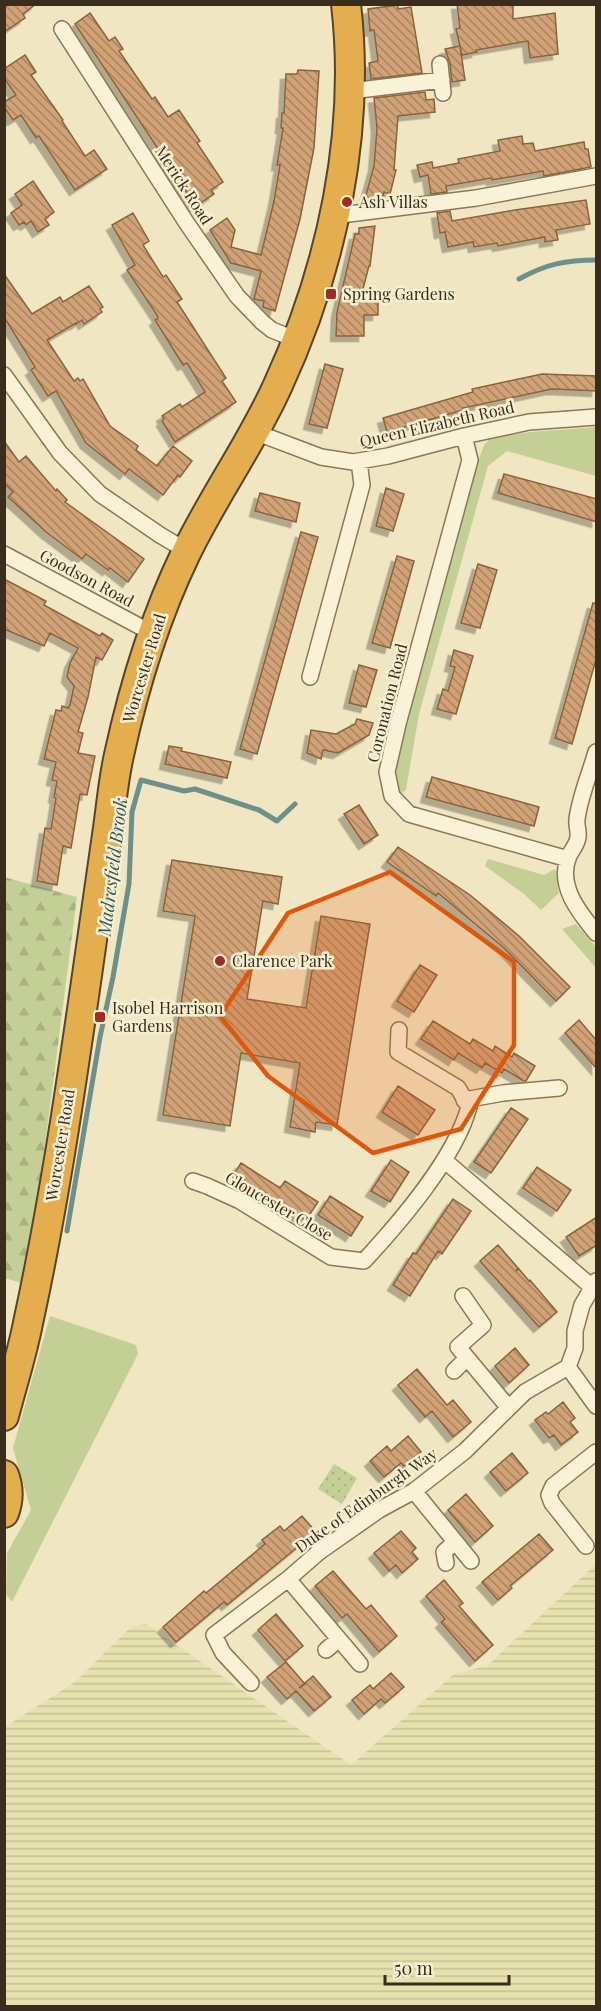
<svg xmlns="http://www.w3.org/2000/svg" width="601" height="2011" font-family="'Playfair Display',serif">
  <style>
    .farmland { fill: url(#farmland-rules) }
    .grass { fill: #c4cf95 }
    .forest { fill: url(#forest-firs) }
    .park { fill: url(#park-dots) }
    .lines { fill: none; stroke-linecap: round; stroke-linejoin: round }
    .stream { stroke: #6b918a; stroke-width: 5 }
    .building { fill: url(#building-back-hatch); stroke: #8b623d; stroke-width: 1.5; filter: url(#shadow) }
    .street-casing { stroke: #8b7758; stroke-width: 18 }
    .highway-casing { stroke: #58442d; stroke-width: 32 }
    .street { stroke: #faf2d6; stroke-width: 15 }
    .highway { stroke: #e4ad4e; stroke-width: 28 }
    .marked { fill: #df570d; fill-opacity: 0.2; stroke: #df570d; stroke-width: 4.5; stroke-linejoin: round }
    .poi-dot { fill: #9d2d25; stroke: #f7efd2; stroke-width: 2 }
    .labels { text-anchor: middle; stroke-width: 5; stroke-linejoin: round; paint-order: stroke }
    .street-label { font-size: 16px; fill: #3a2d1d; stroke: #f7efd2 }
    .poi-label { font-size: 16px; fill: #3a2d1d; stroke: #f7efd2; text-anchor: start }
    .water-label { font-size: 18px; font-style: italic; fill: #2c5a5a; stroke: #f7efd2 }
  </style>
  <defs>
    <pattern id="farmland-rules" width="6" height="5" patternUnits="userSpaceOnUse" patternTransform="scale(1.5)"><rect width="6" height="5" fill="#e6e1af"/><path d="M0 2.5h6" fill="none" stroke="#c6c196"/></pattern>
    <pattern id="forest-firs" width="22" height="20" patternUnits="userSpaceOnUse" patternTransform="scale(1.5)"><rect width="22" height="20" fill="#c4cf95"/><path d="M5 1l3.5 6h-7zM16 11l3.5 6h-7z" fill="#a9b280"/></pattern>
    <pattern id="park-dots" width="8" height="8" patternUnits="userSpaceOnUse" patternTransform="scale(1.5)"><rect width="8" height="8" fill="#c4cf95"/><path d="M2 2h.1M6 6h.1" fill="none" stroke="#a9b280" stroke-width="1.8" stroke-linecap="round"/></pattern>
    <pattern id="building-back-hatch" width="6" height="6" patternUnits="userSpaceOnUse" patternTransform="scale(1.5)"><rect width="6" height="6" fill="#d0a276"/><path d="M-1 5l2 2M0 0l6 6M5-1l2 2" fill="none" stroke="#aa8460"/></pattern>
    <filter id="shadow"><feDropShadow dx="-5.5" dy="5.5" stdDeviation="0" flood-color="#0004"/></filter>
  </defs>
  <rect width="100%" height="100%" fill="#f0e6c2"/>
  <path class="farmland" d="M596,1564V2006H5V1727L75,1682L132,1626L146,1624L351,1765L454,1674L487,1666Z"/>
  <path class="grass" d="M596,427V476L507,451L488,466L419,714L406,790L399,794L393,769L476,467L484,445L491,438L530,432Z
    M488,859L544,875L555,869C559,876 556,884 559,893L541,910L524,894L485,866Z
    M576,924L596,947V968L562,929Z
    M50,1316L136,1345L138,1354L12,1602L6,1594L7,1553L31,1510L13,1448Z"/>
  <path class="forest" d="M4,877L77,897L27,1285L8,1279H5Z"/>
  <path class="park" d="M334,1464L357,1478L342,1504L318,1489Z"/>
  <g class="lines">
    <path class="stream" d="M519,279C546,264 566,260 596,260
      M67,1231L100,1037L113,977L129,884L132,812L141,780L184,791L195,789L259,810L277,821L295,804"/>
  </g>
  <path class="building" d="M4,4H36L23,14L25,18L4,32Z
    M457,4H513V19L555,13L558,54L530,58L528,41L476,50L477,52L462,55L456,29L460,28Z
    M398,5V9L411,7L422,73L371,79L369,63L378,61L374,30L370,31L368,9Z
    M90,13L109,41L115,37L123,49L119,51L152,99L155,97L168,117L179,110L200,141L197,143L223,182L211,190L214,194L196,206L75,24Z
    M460,46L465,80L452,82L450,63L445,49Z
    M25,55L36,72L31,75L63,120L62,121L85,156L94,150L107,169L75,190L39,136L36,138L21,115L13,120L4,107V102L16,95L4,78V69Z
    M298,70L319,71L314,148L300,219L275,311L263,307L264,301L254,299L261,271L231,263L210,230L227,218L235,230L231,247L261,255L274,201L280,165H277L283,128H281L282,113H284L286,74H297Z
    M425,92L426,100L434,99L435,112L398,116L394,170H396L390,194L384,192L382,200L364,202L374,166L377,128L374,98Z
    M522,136L523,144L533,143L535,151L584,142L585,149H588L591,167L544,176L543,171L492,180L491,178L446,186L447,192L431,194L428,175L420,177L417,165L432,162L433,168L459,163L458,159L500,151L498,140Z
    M33,181L54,212L45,219L49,225L38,232L31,221L26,225L24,222L19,225L11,213L22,205L15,194Z
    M586,200L590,224L556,230L558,240L545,242V237L498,246L497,243L474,247L473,242L448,247L445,232L440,233L437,213L450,211L452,221L515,210Z
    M133,213L149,241L143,245L163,277L166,275L182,299L177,302L226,378L222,381L236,402L175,442L162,421L164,419L162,416L180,404L182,407L205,392L187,363L183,365L155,320L158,318L157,315L127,270L135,265L112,225Z
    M375,226L370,266H369L360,300L378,301V315H364V336H336L337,312L355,234H359V228Z
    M4,274L32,314L60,297L63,302L89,286L103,307L100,309L102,312L84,324L82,320L76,324V323L47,340L74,381L78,378L80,381L83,379L110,426L138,446L136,450L157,466L173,446L192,461L180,477L178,475L163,495L129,469L125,474L86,443L56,391L48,396L31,370L35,367L4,317Z
    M325,364L343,369L327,428L309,424Z
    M542,374L597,376V391L552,389L463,408V410L387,432L383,418L473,392L472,389Z
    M4,441L19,462L26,456L56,491L57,489L67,500L65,502L144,559L128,582L110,568L108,570L86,554L82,559L46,532L8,497L13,492L4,483Z
    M504,474L597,499V522L498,493Z
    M386,488L404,494L393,531L376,526Z
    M260,493L300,503L296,522L255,511Z
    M301,532L318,537L257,754L240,749Z
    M397,556L414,561L390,648L372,643Z
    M478,564L497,570L480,628L461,623Z
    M4,579L46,601L44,605L100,636L102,633L113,640L102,660L96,657L88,697L78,732L83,733L78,753L95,756L87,795L80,794L71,848L63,846L57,885L37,881L45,828L51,829L56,798L54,797L57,781L52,780L56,762L44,759L56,710L61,711L62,706L68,708L70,705L74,686L67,677L70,663L78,648L50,633L44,646L4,629Z
    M593,603L597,604V656L572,744L555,738Z
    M454,650L473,656L456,714L437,709L443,689L448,691L455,667L450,666Z
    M359,665L377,670L366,707L349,703Z
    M357,719L373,723L369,735L338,753L323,750L321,759L307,753L311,730L336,734L355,724Z
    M169,746L182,748L181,751L231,762L227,778L165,764Z
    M432,777L539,807L534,826L426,797Z
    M359,805L378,835L364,844L344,814Z
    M398,847L470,895L519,936L570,987L556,1001L504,948L438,893L436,896L387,862Z
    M172,860L282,877L278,904L263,901L247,999L306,1008L321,916L370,924L337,1125L316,1122L315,1132L290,1127L300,1063L241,1053L230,1126L163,1115L195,916L163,911Z
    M420,965L437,975L414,1012L397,1001Z
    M579,1020L597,1041V1069L565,1033Z
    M433,1021L470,1044L473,1039L493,1051L495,1046L512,1057L514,1053L535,1066L526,1081H524L504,1069L502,1073L485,1063L482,1068L458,1053L454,1060L421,1039Z
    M398,1086L435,1110L418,1135L382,1112Z
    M511,1108L528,1119L491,1173L474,1162Z
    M391,1160L409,1172L390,1202L371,1191Z
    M241,1163L280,1188L285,1181L318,1202L306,1220L266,1195L262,1202L229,1182Z
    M537,1167L571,1190L557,1211L523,1188Z
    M330,1196L363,1217L351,1236L318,1215Z
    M453,1199L471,1211L442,1254L438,1251L410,1296L393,1285L413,1253L416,1254Z
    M597,1217V1245L579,1256L566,1237Z
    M498,1245L518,1268L516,1271L519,1269L529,1281L530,1280L557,1312L539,1327L480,1261Z
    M515,1348L529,1365L509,1383L495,1366Z
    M417,1369L447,1405L453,1400L471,1422L453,1437L432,1411L425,1417L398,1385Z
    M563,1402L575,1418L570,1422L578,1432L561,1445L554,1435L549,1438L535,1420L546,1412L548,1414Z
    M408,1436L421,1452L404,1466L401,1463L384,1477L370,1461L387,1446L391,1451Z
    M512,1453L528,1473L506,1491L490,1472Z
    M466,1494L493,1526L475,1542L448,1510Z
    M302,1516L316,1532L227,1605L224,1602L176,1642L163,1627L204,1591L206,1593L265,1544L262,1540L280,1526L284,1531Z
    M401,1531L416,1548L412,1552L418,1559L402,1573L396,1565L389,1571L374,1553Z
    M539,1534L553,1550L510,1586L512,1588L498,1600L482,1582Z
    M333,1571L366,1609L371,1605L397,1636L379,1652L347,1614L342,1618L315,1586Z
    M444,1580L463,1603L459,1606L493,1645L475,1661L441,1622L445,1619L426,1596Z
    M276,1614L303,1646L285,1661L258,1630Z
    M286,1662L305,1684L299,1688L313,1676L331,1697L314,1711L296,1691L287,1699L267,1677Z
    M391,1673L404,1687L385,1703L381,1699L364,1714L352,1700L370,1685L373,1689Z"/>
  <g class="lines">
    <g class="street-casing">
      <path id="street" d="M62,29L186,222L237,296L262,322L272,330L297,340
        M440,64L443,93
        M351,91L442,80
        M333,216L476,198L596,176
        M4,375L60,453L100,494L160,535L187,551
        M255,432L321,457L353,462L388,456L464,436L529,422L596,417
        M464,436L470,460L398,724L387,772L392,796L409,814L568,859
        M4,554L152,633
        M310,677L362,485L359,461
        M596,752C590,773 580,796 577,819C576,825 579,831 578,837C577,846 571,850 568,858C558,887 579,912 596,933
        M464,1100L503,1093L559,1088
        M444,1160L592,1287
        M193,1181L207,1186L240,1201L331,1257L364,1261C400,1222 454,1160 469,1107L458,1088L398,1052L399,1030
        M463,1296L483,1325L458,1347L508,1407
        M568,1367L596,1406
        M454,1371L467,1358
        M414,1491L471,1561
        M586,1546L552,1503L549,1495L553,1486L596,1452
        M446,1563L444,1552L455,1542
        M288,1579L360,1664
        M326,1650L338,1640
        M251,1683L223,1653L214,1635L288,1579L319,1552L379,1510L414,1491L465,1451L525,1392L568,1367L575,1348V1331L582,1305L596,1281"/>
    </g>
    <g class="highway-casing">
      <path id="highway" d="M4,1416C12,1385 22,1354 28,1323C52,1213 69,1100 85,989C92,938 100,887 107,835C111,809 113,781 119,755C134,686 155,617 186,553C214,495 252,443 278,385C332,268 361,132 346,4
        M4,1475C9,1488 9,1500 4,1513"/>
    </g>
    <use href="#street" class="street"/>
    <use href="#highway" class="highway"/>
  </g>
  <path class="marked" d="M390,872L514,962V1045L461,1129L373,1153L268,1076L220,1016L288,913Z"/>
  <g class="poi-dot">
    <circle cx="347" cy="202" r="6"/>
    <rect x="325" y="288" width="12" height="12" rx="3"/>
    <circle cx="220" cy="961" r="6"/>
    <rect x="94" y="1011" width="12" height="12" rx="3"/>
  </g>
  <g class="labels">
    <g class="street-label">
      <text transform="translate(184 185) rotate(57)" y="6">Merick Road</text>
      <text transform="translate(437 424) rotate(-13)" y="6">Queen Elizabeth Road</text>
      <text transform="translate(87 578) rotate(28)" y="6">Goodson Road</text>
      <text transform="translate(144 668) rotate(-73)" y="6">Worcester Road</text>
      <text transform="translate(387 703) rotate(-76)" y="6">Coronation Road</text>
      <text transform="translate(60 1145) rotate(-81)" y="6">Worcester Road</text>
      <text transform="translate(279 1206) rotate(30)" y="6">Gloucester Close</text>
      <text transform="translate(366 1500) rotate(-35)" y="6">Duke of Edinburgh Way</text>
    </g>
    <g class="poi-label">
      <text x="359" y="208">Ash Villas</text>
      <text x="343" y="300">Spring Gardens</text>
      <text x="232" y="967">Clarence Park</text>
      <text x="112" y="1014">Isobel Harrison<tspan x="112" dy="18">Gardens</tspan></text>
    </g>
    <g class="water-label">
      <text transform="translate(113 867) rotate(-83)" y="6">Madresfield Brook</text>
    </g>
  </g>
  <rect width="601" height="2011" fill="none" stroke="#3a2d1d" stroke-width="12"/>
  <path d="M385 1975v9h124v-9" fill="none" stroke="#3a2d1d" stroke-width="3"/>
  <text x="394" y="1975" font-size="18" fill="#3a2d1d" stroke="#f7efd2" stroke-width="4.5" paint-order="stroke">50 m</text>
</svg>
